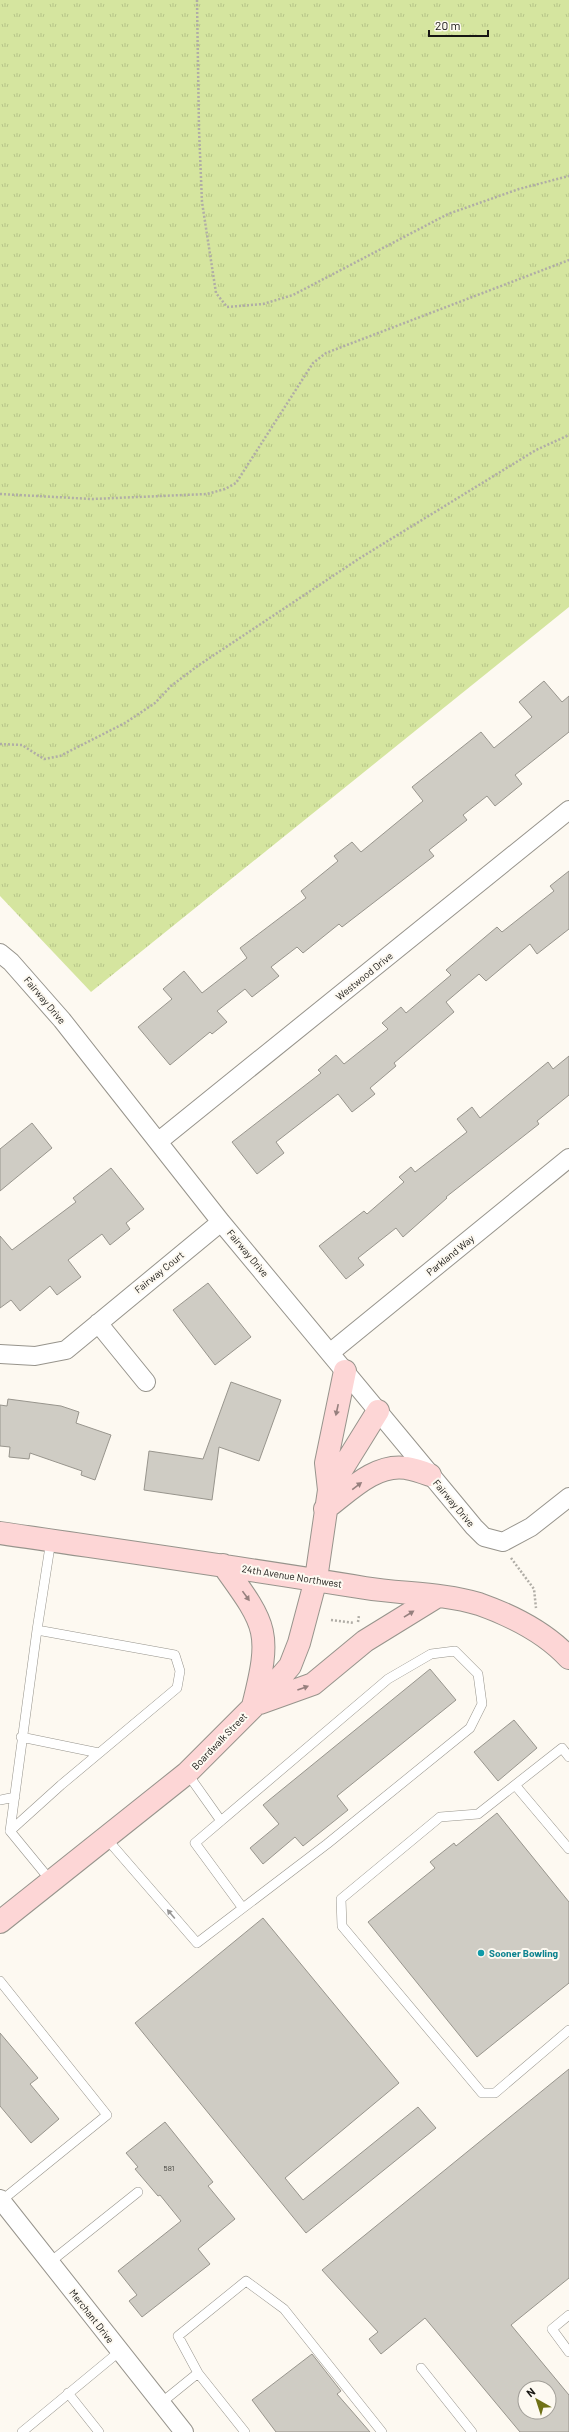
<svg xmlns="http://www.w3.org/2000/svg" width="569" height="2432" font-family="Barlow,sans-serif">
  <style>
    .grass { fill: url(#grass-tufts) }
    .building { fill: #cfccc4; stroke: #98958d; fill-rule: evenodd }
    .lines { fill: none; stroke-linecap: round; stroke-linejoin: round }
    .lane-casing { stroke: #97948c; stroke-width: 10 }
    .street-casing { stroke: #97948c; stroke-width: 20 }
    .secondary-casing { stroke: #97948c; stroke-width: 24 }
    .path { stroke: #b0ada6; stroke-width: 2.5; stroke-dasharray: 2 2; stroke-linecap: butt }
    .lane { stroke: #fff; stroke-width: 9 }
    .street { stroke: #fff; stroke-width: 18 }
    .secondary { stroke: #fdd6d6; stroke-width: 22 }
    .oneway { fill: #96807e }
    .oneway2 { fill: #979695 }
    .culture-dot { fill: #0f9aa8; stroke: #fdf9f1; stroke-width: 1.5 }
    .labels { text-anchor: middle; stroke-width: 4; stroke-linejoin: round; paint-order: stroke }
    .number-label { font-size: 8px; fill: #45443f }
    .street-label { font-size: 10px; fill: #171613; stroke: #fdf9f1 }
    .culture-label { font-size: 10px; font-weight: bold; fill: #0d838f; stroke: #fdf9f1; text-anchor: start }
  </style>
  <defs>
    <pattern id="grass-tufts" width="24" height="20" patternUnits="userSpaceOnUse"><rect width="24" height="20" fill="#d5e59f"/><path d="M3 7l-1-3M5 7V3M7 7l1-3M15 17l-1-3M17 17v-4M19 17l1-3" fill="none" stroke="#b6c488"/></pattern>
  </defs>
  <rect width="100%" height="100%" fill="#fdf9f1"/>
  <path class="grass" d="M0,0H569V607L91,992L0,896Z"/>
  <path class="building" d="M544,681L562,702L569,696V732L515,775L522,784L495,806L487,796L463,815L467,820L429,850L434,856L412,873L342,927L339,924L303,953L297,947L271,967L279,976L252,997L245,989L217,1011L227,1022L212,1034L210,1032L170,1065L138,1027L172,999L163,989L184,971L202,993L247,958L240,948L306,898L301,891L338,861L334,856L352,842L361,852L423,801L412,787L481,732L494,748L532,717L519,702Z
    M569,871V929L537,954L530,944L486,981L479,974L446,1002L454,1012L394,1063L396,1066L370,1088L375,1094L352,1112L338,1094L276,1142L284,1153L257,1174L232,1142L321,1073L318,1070L336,1055L344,1064L388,1029L382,1023L401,1007L406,1013L451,975L446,970L497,927L502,932L554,891L550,886Z
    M569,1056V1095L537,1121L539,1124L446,1197L447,1198L403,1237L396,1228L358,1258L364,1265L346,1279L319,1246L364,1211L367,1214L404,1182L399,1177L411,1167L415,1172L467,1132L457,1119L472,1107L480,1118L548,1062L553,1069Z
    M32,1123L52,1148L0,1191V1149Z
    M111,1168L144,1209L126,1223L130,1229L110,1245L102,1234L68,1260L81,1277L57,1295L50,1286L20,1311L11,1300L0,1308V1236L12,1250L76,1202L73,1198Z
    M208,1283L251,1337L215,1365L173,1310Z
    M231,1382L281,1400L259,1461L219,1447L212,1500L144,1490L149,1451L203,1459Z
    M8,1399L61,1406L79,1412L76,1423L111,1435L95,1480L81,1475L82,1471L30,1453L29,1459L9,1457L10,1447L0,1446V1405L7,1406Z
    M430,1669L456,1700L337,1796L348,1810L303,1846L295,1837L263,1864L250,1848L279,1824L263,1805Z
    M514,1720L537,1748L498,1781L474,1752Z
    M497,1813L569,1902V1983L477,2057L368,1922L435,1868L430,1862L454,1843L456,1846Z
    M263,1918L399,2083L285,2178L303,2200L418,2107L436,2128L306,2233L135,2023Z
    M0,2033L38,2078L30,2084L59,2119L31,2143L0,2106Z
    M569,2069V2278L511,2325L569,2395V2432H520L425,2318L381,2354L369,2339L378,2332L322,2270ZM525,2388H549V2412H525Z
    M165,2122L213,2182L208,2186L235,2219L198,2249L210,2264L142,2317L129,2301L137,2295L118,2271L181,2221L160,2195L158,2196L135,2169L138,2167L126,2153Z
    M312,2354L341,2391L337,2394L370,2432H276L252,2400Z"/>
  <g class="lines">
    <g class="lane-casing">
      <path id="lane" d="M51,1540L37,1630L175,1655L180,1671L177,1688L61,1785L10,1831L51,1881
        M21,1737L99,1753
        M569,1757L562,1748L478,1814L440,1817L341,1899L342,1926L482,2093H495L569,2030
        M187,1773L221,1821
        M515,1785L569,1849
        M0,1800L15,1797
        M10,1831L37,1630
        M106,1838L197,1943L327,1844L470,1728L482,1704L478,1674L455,1651L431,1654L388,1679L195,1843L242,1907
        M0,1981L107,2115L1,2201
        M49,2263L138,2192
        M569,2315L552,2329L569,2352
        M421,2368L472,2432
        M198,2373L245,2432
        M68,2393L99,2432
        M161,2403L198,2373L178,2336L246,2281L284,2309L382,2432
        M22,2432L120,2351"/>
    </g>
    <g class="street-casing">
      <path id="street" d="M0,953L11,962L62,1020L221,1222L474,1527L484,1537L503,1542L531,1527L569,1497
        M159,1141L569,810
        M98,1323L146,1382
        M331,1352L569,1158
        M0,1354L35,1356L66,1350L221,1222
        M0,2199L184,2432"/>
    </g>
    <g class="secondary-casing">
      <path id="secondary" d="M329,1490L378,1411
        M325,1509C348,1492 375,1463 406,1468C414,1469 422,1472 430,1475
        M0,1533C122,1551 244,1568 365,1588C402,1594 443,1593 479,1604C510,1615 546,1633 569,1658
        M223,1565C267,1626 272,1631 253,1706
        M260,1703L313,1684L365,1641L438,1596
        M0,1922L187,1773L266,1694L290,1666L299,1643L316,1579L329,1490L326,1463L345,1371"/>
    </g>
    <path class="path" d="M197,0L199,130L202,202L216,293L227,307L263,304L293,295L448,214L519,189L569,176
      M0,494L92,499L207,494L225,489L236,483L313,363L326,353L569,260
      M0,744L22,745L44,759L60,756L125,723L155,703L171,686L199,665L360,558L536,450L569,435
      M511,1558L534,1589L536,1608
      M331,1620L354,1623
      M358,1622L359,1615"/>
    <use href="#lane" class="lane"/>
    <use href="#street" class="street"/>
    <use href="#secondary" class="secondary"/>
  </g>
  <defs><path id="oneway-solid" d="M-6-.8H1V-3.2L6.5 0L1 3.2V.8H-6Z"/></defs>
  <g class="oneway">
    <use href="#oneway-solid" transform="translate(337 1410) rotate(102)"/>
    <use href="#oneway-solid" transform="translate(357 1486) rotate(-37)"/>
    <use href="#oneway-solid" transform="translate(246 1596) rotate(54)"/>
    <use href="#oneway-solid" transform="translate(409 1614) rotate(-32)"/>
    <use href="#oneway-solid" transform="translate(303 1688) rotate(-20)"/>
  </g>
  <use class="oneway2" href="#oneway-solid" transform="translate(171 1914) rotate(-130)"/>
  <circle class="culture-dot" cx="481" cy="1953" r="4"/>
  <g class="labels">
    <g class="number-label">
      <text x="169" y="2171">581</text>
    </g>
    <g class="street-label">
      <text transform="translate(364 976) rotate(-39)" y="4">Westwood Drive</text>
      <text transform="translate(45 1000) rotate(50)" y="4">Fairway Drive</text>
      <text transform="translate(248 1253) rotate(50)" y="4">Fairway Drive</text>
      <text transform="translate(450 1255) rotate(-39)" y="4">Parkland Way</text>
      <text transform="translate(159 1272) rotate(-39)" y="4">Fairway Court</text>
      <text transform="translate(454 1503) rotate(50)" y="4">Fairway Drive</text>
      <text transform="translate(292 1576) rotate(9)" y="4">24th Avenue Northwest</text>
      <text transform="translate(219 1741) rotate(-46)" y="4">Boardwalk Street</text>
      <text transform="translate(92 2316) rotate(52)" y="4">Merchant Drive</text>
    </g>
    <g class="culture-label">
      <text x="489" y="1957">Sooner Bowling</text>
    </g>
  </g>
  <g transform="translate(537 2400) rotate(321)"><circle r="19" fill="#fdf9f1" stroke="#a19e98"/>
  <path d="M0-3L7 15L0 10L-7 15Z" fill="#6f7117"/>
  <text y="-6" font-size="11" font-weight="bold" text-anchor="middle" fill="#171613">N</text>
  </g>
  <path d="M429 30v6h59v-6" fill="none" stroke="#171613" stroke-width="2"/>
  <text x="435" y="30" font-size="12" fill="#171613" stroke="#fdf9f1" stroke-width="3" paint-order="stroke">20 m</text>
</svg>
